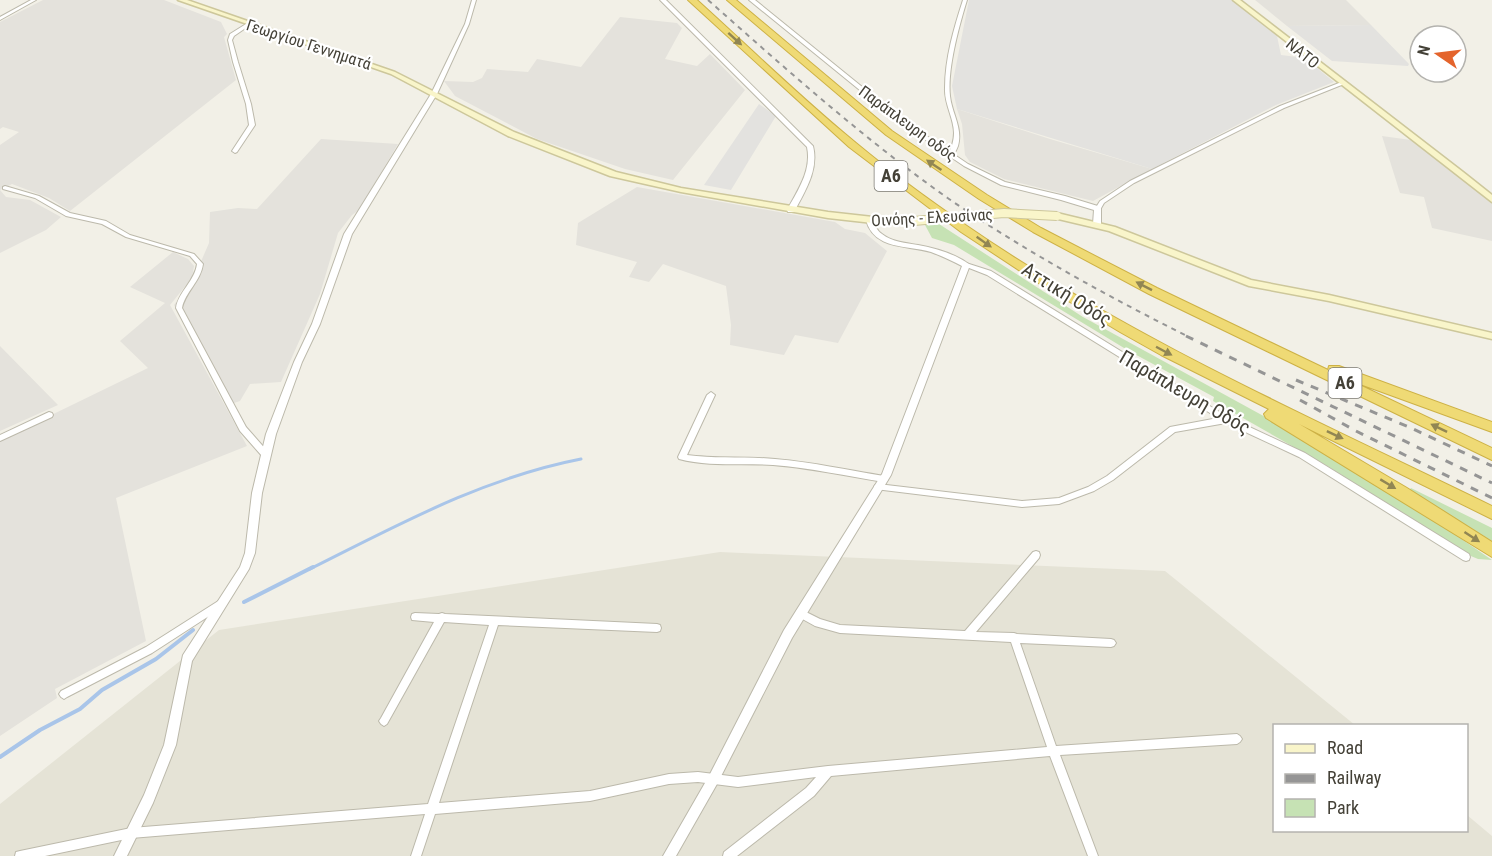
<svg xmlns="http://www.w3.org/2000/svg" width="1492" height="856" font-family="'Roboto Condensed',sans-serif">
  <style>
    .residential { fill: #e5e3d6 }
    .industrial { fill: #e4e2dc }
    .green { fill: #c6e2b4 }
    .parking { fill: #e3e2df }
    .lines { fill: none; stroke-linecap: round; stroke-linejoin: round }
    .stream-far1 { stroke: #a9c5e9; stroke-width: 3 }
    .stream { stroke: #a9c5e9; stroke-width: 4 }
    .minor-casing { stroke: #bcb9ab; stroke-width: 2 }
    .tertiary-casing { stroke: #bcb9ab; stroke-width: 2 }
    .secondary-casing { stroke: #cdc79b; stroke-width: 3 }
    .motorway-casing { stroke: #cdb146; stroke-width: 2 }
    .minor { fill: #fff; fill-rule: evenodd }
    .tertiary { fill: #fff; fill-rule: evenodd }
    .secondary { fill: #f9f5ca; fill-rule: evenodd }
    .motorway { fill: #efda75; fill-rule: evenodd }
    .rail-far1 { stroke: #959595; stroke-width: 2; stroke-dasharray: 5 5; stroke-linecap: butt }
    .rail { stroke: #959595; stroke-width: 3; stroke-dasharray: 8 8; stroke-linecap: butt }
    .secondary-bridge-casing { stroke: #cdc79b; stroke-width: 10; stroke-linecap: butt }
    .secondary-bridge { stroke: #f9f5ca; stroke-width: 8 }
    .oneway { fill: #918653 }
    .labels { text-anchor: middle; stroke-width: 4.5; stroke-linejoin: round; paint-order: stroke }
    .far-street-label { font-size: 16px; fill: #444137; stroke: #fff }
    .shield { fill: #fff; stroke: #7c7a73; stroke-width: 1.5 }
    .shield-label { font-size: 18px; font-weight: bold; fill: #444137 }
    .street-label { font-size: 20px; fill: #444137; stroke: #fff }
  </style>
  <rect width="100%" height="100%" fill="#f2f0e7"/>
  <path class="residential" d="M720,552L1165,571L1355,725L1274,726V830H1466L1467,815L1492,836V856H0V804L219,630Z"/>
  <path class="industrial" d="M43,0H164L221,22L227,34L224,37L236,80L70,211L49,198L12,184L0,190V145L19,132L3,127L0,129V22Z
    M1255,0H1346L1371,25L1287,26Z
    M620,17L677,23L682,28L665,59L697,66L710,54L745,90L673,180L625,169L537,139L455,96L444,81L473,82L482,78L487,69L528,72L537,59L581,67Z
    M957,109L1050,139L1152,169L1093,201L1004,179L970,162L965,155L962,124Z
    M1382,136L1411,140L1492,203V241L1432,228L1424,197L1400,193Z
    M321,139L398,144L359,210L352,215L338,233L320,294L281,382L250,384L240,401L228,405L174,305L193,280L209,243L210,212L238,208L257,209Z
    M637,187L835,222L845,229L865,233L887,251L838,343L795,335L784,355L730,345L731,325L726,286L663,264L649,282L629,277L637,262L576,245L578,223Z
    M0,190L6,197L30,200L61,217L46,230L0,253Z
    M173,252L188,259L194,266L192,278L170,305L247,446L116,498L146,641L55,689L57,698L0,736V440L148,368L120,341L165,303L130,287Z
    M0,346L58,405L0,431Z"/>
  <path class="green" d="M939,224L1083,317L1269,419L1415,507L1492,560L1478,559L1466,554L1329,467L1213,401L1214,397L1129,351L954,245L932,238L925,225Z
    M1411,488L1492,528V541L1409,490Z"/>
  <path class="parking" d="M969,0H1234L1277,36L1281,55L1305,58L1334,82L1276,105L1152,169L957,109L952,86Z
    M1371,25L1409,64L1408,66L1332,61L1287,26Z
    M759,104L776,116L731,190L704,185Z"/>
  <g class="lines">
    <path class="stream-far1" d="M310,569C398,525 483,478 581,459"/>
    <path class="stream" d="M244,602L313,567
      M0,757L40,730L80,709L102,690L156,659L193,630"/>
    <g class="minor-casing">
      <path id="minor" d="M31,0H36L0,20V17Z
        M472,0H476L469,24L437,94L432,95L431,94L465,24Z
        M963,0H967C959,26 947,70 950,96C952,114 963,128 958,146C956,151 954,155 951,158L948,156C951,149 954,141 954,133C954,118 944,104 945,88C945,58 954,28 963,0Z
        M246,24L250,25L234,36L232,40L238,62L251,104L255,125L237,152L235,153L232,151L249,125L246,104L233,62L228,40L230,34Z
        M1339,83L1344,84L1284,108L1134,183L1104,203L1100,210L1098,211L1095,209L1100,201L1130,181L1280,106Z
        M5,186L39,196L70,213L106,221L130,235L194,254L203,264C201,281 185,292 182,308L246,427L268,452L269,454L268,456H262L240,431L176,308C178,292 195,281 197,264L190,256L126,237L102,224L66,216L35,198L3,189V187Z
        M966,263L991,271L1226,416L1305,453L1469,554L1470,557L1469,560L1466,561L1463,560L1299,457L1226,423L1175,432L1113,480L1094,491L1059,504L1022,507L875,489L874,487L875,485L878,484L1022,501L1059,498L1088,487L1107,476L1170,427L1218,418L987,275L964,266L963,265Z
        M711,392L715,395L687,455C716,459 745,456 775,459C811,462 848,470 884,476L887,477L888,479L887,481L884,482C847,476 810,468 773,465C742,463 709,467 679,459L678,457L707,395Z
        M49,412L52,413L53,415L52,417L0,441V435Z
        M1036,551L1039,552L1040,555L1039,558L976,632L1014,633L1017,634L1111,639L1114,640L1116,643L1114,646L1111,647L1020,643L1056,746L1237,734L1240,736L1242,739L1240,742L1237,744L1060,755L1098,856H1088L1050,756L831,776L814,796L737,856H723L724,852L806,788L816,777L738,787L698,782L669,784L590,801L435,814L421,856H411L425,814L131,838L45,856H15L16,852L20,851L131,828L428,804L489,625L444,622L387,724L384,726L381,724L379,721L381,718L434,622L412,620L411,617L412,614L415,613L439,614L442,613L445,614L657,624L660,625L661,628L660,631L657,632L498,625L439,803L590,791L669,774L698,772L738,777L828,766L1047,747L1011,642L840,633L815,626L797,616L796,613L797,610L800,609L820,619L840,625L965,631L1033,552Z
        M223,598L226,599L227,602L226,605L152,653L67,697L64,699L61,697L59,694L61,691L146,647Z"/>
    </g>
    <g class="tertiary-casing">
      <path id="tertiary" d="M660,0H666L813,146C819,170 805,191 794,212H788L787,210C798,190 812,170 807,147Z
        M749,0H755L903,120L968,164L1005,182L1065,196L1101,207V224L1097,226L1093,224L1094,210L1061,200L1001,185L964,166L899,122Z
        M434,92L437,94L352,234L320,324L302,362L276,434L262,493L255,553L249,569L192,661L176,745L153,803L127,856H114L144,795L164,745L183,655L240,567L245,553L252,493L266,434L294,362L312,324L344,234L431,94Z
        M867,218H873C875,225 876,230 882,234C892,242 906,243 918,245C935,248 956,254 970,265L891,475L792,638L717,784L676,856H663L709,776L784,630L882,474L962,266C952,261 942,256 931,252C907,245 874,250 866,220Z"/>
    </g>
    <g class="secondary-casing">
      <path id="secondary" d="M178,0H187L395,72L514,132L616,172L681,188L828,212L882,218H914L918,221L914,224H882L828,218L681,192L610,176L508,136L391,74Z
        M1233,0H1240L1463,172L1492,195V202Z
        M1057,213L1115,227L1251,280L1329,295L1492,333V339L1329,301L1249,286L1109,231L1054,218L1053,216Z"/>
    </g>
    <g class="motorway-casing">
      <path id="motorway" d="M688,0H697C750,48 801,98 856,143C892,173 929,200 967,226C1131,339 1314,419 1492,506V519L1299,424L1407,488L1492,542V557L1266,418L1264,414L1269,409L1161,355L1120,332L1040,284L961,232L849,147Z
        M727,0H736L892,131L987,195L1041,228L1157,288L1328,370L1329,366H1339L1492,422V432L1349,380L1492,448V460L1149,294L1033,232L979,199L886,135Z"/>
    </g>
    <use href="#minor" class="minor"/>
    <use href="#tertiary" class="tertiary"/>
    <use href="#secondary" class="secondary"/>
    <use href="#motorway" class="motorway"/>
    <path class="rail-far1" d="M708,0C786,69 864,139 949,199C1025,251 1107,296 1189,337"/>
    <path class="rail" d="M1186,336L1492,483
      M1296,380L1409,427L1492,466
      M1300,400L1356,431L1492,498"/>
    <g class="secondary-bridge-casing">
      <path id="secondary-bridge" d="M914,221L1004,213L1057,216"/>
    </g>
    <use href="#secondary-bridge" class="secondary-bridge"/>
  </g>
  <defs><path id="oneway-solid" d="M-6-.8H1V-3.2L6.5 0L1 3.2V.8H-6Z" transform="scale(1.5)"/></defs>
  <g class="oneway">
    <use href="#oneway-solid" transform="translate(735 39) rotate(42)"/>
    <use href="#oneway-solid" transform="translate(934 165) rotate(-146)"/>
    <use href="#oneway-solid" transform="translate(984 242) rotate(35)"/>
    <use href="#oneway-solid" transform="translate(1144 286) rotate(-153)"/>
    <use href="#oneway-solid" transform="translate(1164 351) rotate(28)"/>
    <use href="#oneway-solid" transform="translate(1439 428) rotate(-154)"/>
    <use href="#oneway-solid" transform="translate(1335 435) rotate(25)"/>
    <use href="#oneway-solid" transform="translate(1388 484) rotate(31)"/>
    <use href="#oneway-solid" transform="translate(1472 537) rotate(33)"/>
  </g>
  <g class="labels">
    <g class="far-street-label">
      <text transform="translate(309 44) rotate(18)" y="6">Γεωργίου Γεννηματά</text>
      <text transform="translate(1303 53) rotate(39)" y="6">ΝΑΤΟ</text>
      <text transform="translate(908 123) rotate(36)" y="6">Παράπλευρη οδός</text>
      <text transform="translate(932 217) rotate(-3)" y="6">Οινόης - Ελευσίνας</text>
    </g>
    <g class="shield">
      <rect x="874.5" y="161" width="33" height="30" rx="4.5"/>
      <rect x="1328.5" y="368" width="33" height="30" rx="4.5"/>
    </g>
    <g class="shield-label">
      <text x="891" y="182">Α6</text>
      <text x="1345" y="389">Α6</text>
    </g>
    <g class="street-label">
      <text transform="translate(1067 294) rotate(32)" y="7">Αττική Οδός</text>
      <text transform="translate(1185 392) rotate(30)" y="7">Παράπλευρη Οδός</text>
    </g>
  </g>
  <rect x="1273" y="724" width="195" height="108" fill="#ffffff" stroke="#b4b3af" stroke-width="1.5"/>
  <rect x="1285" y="744" width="30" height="9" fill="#f9f5ca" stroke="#b4b3af" stroke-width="1.5"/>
  <text x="1327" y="754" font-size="18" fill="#444137">Road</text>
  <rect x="1285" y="774" width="30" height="9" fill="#959595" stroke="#b4b3af" stroke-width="1.5"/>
  <text x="1327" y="784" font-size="18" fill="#444137">Railway</text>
  <rect x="1285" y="799" width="30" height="18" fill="#c6e2b4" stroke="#b4b3af" stroke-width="1.5"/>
  <text x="1327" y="814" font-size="18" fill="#444137">Park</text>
  <g transform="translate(1438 54) rotate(284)"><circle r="28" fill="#ffffff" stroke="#b4b3af" stroke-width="1.5"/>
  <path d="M0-4.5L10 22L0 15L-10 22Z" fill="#e4642c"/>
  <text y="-9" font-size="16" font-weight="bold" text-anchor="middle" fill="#444137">N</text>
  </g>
</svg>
